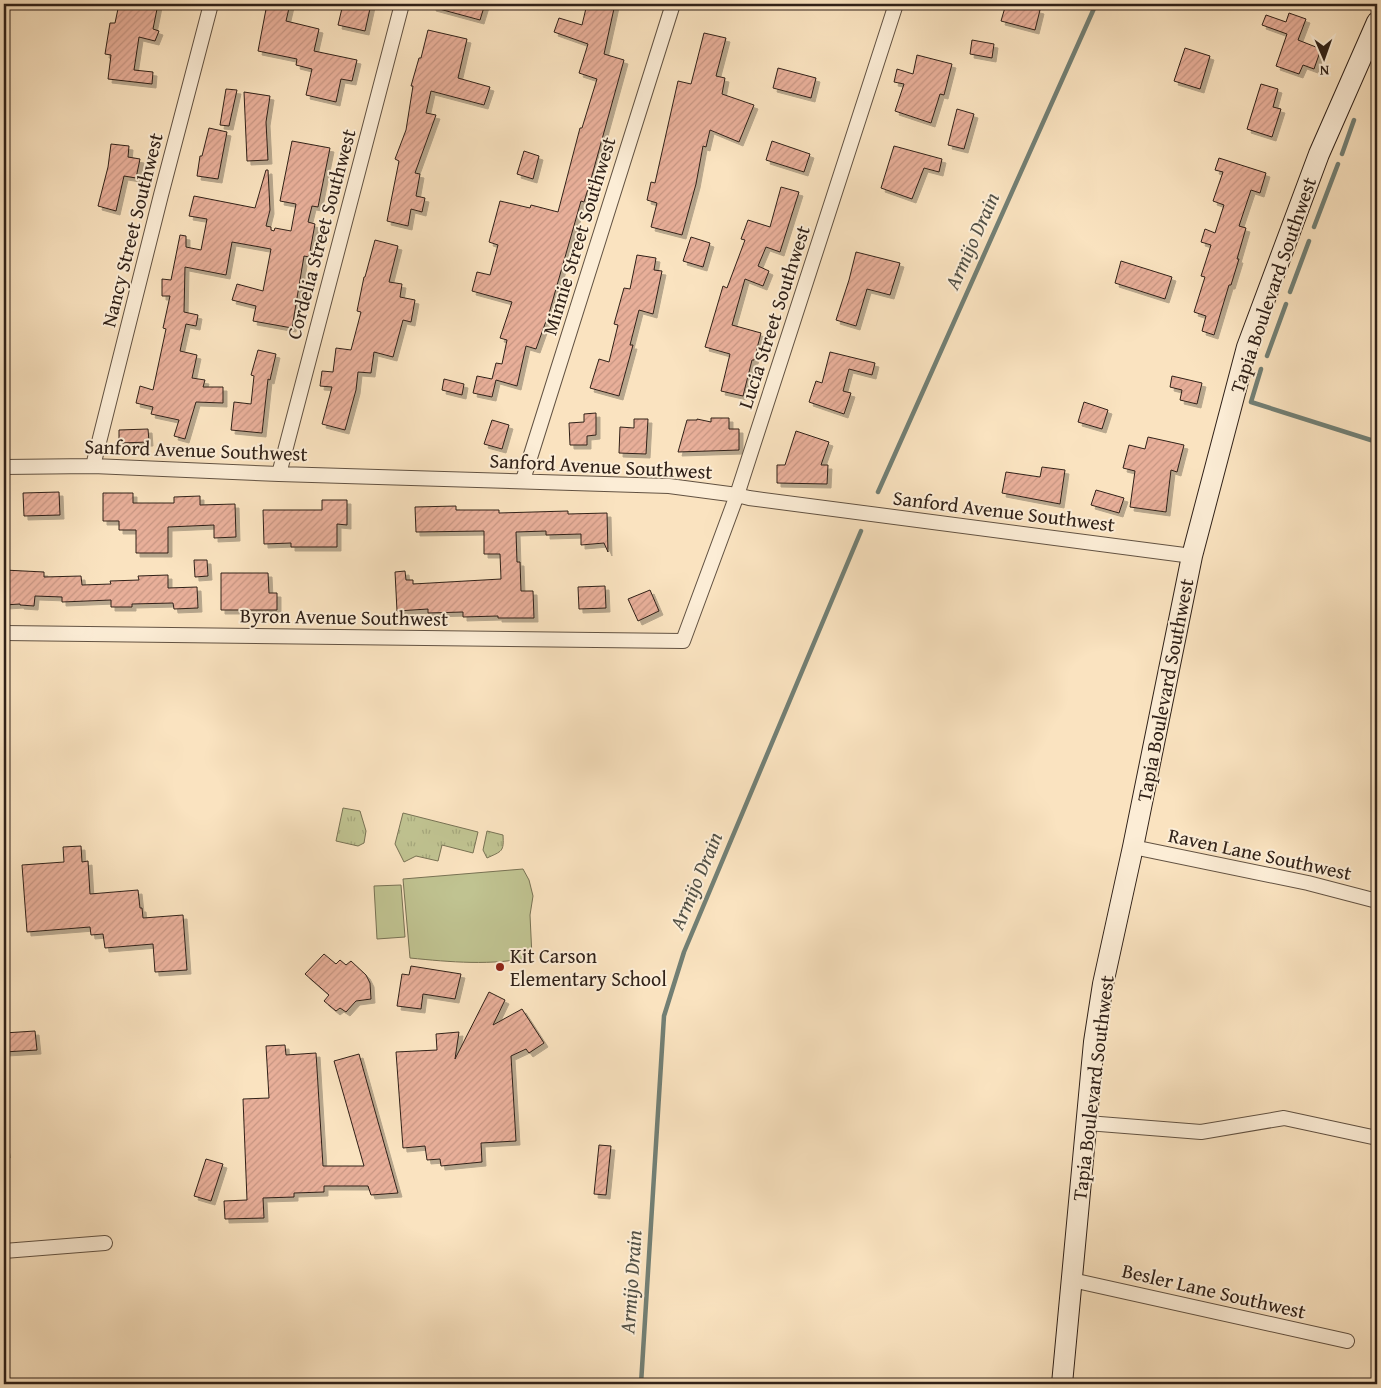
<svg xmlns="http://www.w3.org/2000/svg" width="1381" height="1388" font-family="'Gentium Book Plus',serif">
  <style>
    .park { fill: url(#park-tufts); stroke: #787254 }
    .pitch { fill: #c0c391; stroke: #787254 }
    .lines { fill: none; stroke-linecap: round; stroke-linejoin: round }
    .stream { stroke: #727f74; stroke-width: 4.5 }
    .building { fill: url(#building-hatch); stroke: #302118; filter: url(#shadow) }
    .street-casing { stroke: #625242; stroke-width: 16 }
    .secondary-casing { stroke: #302118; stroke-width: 22 }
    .street { stroke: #fcedd6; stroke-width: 14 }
    .secondary { stroke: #fcedd6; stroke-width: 20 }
    .poi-dot { fill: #8f2418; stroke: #fcedd6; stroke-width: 2 }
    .labels { text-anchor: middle; stroke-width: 4; stroke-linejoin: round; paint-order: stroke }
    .street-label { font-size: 20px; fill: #302118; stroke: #fcedd6 }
    .poi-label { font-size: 20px; fill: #302118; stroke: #fcedd6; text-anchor: start }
    .water-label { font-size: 21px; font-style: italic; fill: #515046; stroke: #fcedd6 }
  </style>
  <defs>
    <pattern id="park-tufts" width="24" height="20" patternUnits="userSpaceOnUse" patternTransform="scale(1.25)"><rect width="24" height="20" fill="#c0c391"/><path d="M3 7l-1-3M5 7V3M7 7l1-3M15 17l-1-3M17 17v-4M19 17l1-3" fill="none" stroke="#a5a77c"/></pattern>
    <pattern id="building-hatch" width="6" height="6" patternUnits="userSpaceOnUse" patternTransform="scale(1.25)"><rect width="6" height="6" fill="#e8af99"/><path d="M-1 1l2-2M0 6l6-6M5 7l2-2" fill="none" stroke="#c79683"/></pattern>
    <filter id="shadow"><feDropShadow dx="4" dy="4" stdDeviation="0" flood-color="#0004"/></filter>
  </defs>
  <rect width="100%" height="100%" fill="#fae3c0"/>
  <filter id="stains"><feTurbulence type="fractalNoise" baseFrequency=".004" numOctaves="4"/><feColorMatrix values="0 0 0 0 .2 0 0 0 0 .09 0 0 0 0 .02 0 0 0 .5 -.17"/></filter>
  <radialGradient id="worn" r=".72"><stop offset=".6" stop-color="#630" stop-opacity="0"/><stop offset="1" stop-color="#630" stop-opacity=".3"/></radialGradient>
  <path class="park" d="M343,808L360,811L366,831L364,843L358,846L336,841Z
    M403,813L478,832L473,853L442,845L438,861L416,856L404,862L395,844Z
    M487,831L503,835C504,852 502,851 487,858L483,850Z
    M4,1094L10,1158H4Z"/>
  <path class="pitch" d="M523,869L529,880L533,896L530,915L532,957C492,966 450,962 410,958L403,879Z
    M401,885L405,937L377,939L374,886Z"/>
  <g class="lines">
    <path class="stream" d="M1342,154L1354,120
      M1314,227L1338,164
      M1290,292L1309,241
      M1267,356L1286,304
      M1261,369L1251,402L1377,442
      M878,492L1096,4
      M641,1384L664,1016L684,952L861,531"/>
  </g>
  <path class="building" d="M119,4H158L153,29L159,31L155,41L139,37L134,70L153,72L152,84L108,79L111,55L105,54L110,23H115Z
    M267,4H290L286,21L319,29L314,51L357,60L352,81L341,79L336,102L306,95L312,69L296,65L297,59L258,51Z
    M343,4H371L365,31L338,25Z
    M433,4H485L480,20L432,7Z
    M587,4H615L604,54L624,60L591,179L584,202L581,201L550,310L536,349L526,346L517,386L496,380L492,397L473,393L477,376L492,379L496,363L502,364L507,340L500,338L512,302L472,291L477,272L490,275L498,245L489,242L500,201L530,208L531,205L558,212L580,128H582L597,79L579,73L588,44L554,32L559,18L582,25Z
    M1006,4H1018L1040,10L1035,30L1001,21Z
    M1289,13L1306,19L1298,40L1321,49L1314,69L1303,65L1299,74L1276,66L1287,34L1262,25L1266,15L1286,22Z
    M428,30L467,39L458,78L490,87L484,105L431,91L426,113L436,115L415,173L420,174L416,196L425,198L422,212L411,209L408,226L387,221L399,161L395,159L406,130L413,86H411L419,58H421Z
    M704,33L726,38L716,76L725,78L722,94L754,105L739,142L710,130L706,147L703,146L696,184L682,235L651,227L657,203L647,200L651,182L655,183L678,81L691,84Z
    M972,40L994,44L992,58L970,54Z
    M1185,48L1210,56L1200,89L1174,81Z
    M917,55L952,64L944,95L940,94L931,123L895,111L904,84L894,82L897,69L913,74Z
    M778,68L816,78L811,98L773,88Z
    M1261,84L1278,89L1273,107L1281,109L1272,137L1247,129Z
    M226,89L237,90L229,126L220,125Z
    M244,92L270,96L266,122L268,160L247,161Z
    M957,109L974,114L964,149L948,145Z
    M209,128L227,132L218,179L197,176L200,156H202Z
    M292,141L330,148L318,207L312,206L308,222L315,224L309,257L304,256L292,328L253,321L256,306L232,300L237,284L263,291L271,249L232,242L226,275L185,267L184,312L198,315L196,326L186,324L180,351L197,355L192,378L205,380L203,387H223V403L196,402L185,439L174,436L179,420L151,414L153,407L136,403L140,386L153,390L166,329L163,328L170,296H162V279L171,280L180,235L186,236V247L201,250L207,219L189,216L194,196L255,208L266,170H268L270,210L266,226L271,227V230L274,231L275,228L291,231L296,204L280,201Z
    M772,141L810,154L804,172L766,160Z
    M111,144L129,146L128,157L140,159L136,178L124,176L116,211L98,206L108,167Z
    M894,146L942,159L939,172L924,168L912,199L881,188Z
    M524,151L539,156L533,179L517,174Z
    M1219,158L1266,173L1260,193L1251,190L1239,226L1246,228L1237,259H1239L1231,285H1229L1214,335L1202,331L1206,316L1194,312L1205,277L1201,276L1211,245L1201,242L1205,229L1215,233L1224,205L1213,201L1223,172L1215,170Z
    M781,187L799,192L780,252L766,247L758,266L769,271L763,286L745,279L732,325L761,333L754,360H752L743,396L721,391L730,354L705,347L723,286L727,288L745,240L741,239L748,220L770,227Z
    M691,237L710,243L703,267L683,261Z
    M375,240L398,246L389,282L402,284L400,297L415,300L411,322L403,320L393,357L374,352L371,373L358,372L356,390L345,430L322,424L332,387L320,386L322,371L333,372L336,348L351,350L361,312L357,311L364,277H365Z
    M856,252L900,263L890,295L867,289L856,326L836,320L849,280Z
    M637,255L656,258L654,270L662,271L653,314L639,310L630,345H633L619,396L590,388L599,359L609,362L618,325L614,324L624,288L630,289Z
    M1121,261L1172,277L1165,299L1115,283Z
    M258,350L276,354L270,380L268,379L262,433L231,430L234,402L251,404L254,376L251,375Z
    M830,352L875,363L872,375L849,369L843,391L851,393L844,414L809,402L816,381L822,383Z
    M1172,376L1202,383L1197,404L1180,400L1182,390L1170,387Z
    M444,379L464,384L462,395L442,390Z
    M1084,402L1108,410L1102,429L1078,422Z
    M596,413V435L587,436V445H570L569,423L584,422V414Z
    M711,418H729V429H739V450L678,452L687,420H697V419L711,422Z
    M634,419H648L646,454L619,453L620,427L634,428Z
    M492,420L509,425L502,449L484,444Z
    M148,429L149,442L119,443V430Z
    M796,431L829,442L821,465H828L827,484L777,483V465H785Z
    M1148,437L1184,445L1177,472L1171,470L1166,512L1130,507L1135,471L1123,468L1129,445L1145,449Z
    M1042,467L1065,470L1060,504L1002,493L1006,472L1040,477Z
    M1096,490L1124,498L1119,513L1091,505Z
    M59,492L60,515L24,516L23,493Z
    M103,493H133V503H174V497L200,496V505L235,504L236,537L214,538V525L168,527V553H136V530H119V521H103Z
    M322,500H347V525L337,524V547H291V543L264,544L263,510H322Z
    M456,506V510H499V513L568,511V514L607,513L608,552L604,543L581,545V534L546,535V531L516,532L517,562H520L521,591H533L534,618H498V616L463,617V612L428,613V609L397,611L395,572L405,571L406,580H413V584L501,579L500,554H484V531L416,532L415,507Z
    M194,560H207L208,576L195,577Z
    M4,570L44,572V577L81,576L82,585L111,584L110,581L139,580L138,576L168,575V588L197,587L198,608L174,609L173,603L132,604V607H111V600L62,602V597L35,596L34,606L20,605V604L4,605Z
    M221,573H268L269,593H277V610H221Z
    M605,586L606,608L579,609L578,587Z
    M650,590L659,611L638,621L628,599Z
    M81,846L82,862L88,861L90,894L138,890L140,908H142L143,918L183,915L187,970L155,972L153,944L105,948L103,934L91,935L90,927L27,932L22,865L64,862L63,847Z
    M324,954L336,964L340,960L346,965L351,961L366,975L370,983L371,999L356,1001L346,1012L340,1008L336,1011L324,1001L329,995L305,974Z
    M411,966L461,974L455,999L423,994L421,1009L397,1006L402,974L409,975Z
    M489,992L505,1000L493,1025L522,1009L544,1043L529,1053L526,1049L511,1056L516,1141L481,1143L482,1162L441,1166L440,1159L427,1160L425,1146L403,1148L396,1052L437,1050L436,1034L459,1032L455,1059Z
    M35,1031L37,1050L4,1052V1033Z
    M285,1045L286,1055L316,1053L323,1166H364L334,1061L359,1054L398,1193L371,1195L368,1186H324V1192L294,1193V1197L263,1198L264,1218L225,1219L224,1201L247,1200L243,1099L269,1098L266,1046Z
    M599,1145L611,1146L606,1195L594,1194Z
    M206,1159L223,1164L211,1201L194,1196Z"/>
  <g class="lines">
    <g class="street-casing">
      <path id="street" d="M93,466L161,195L211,4
        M4,467L93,466L279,474L669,486L737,495L749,498L1192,556
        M279,474L402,4
        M523,480L673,4
        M4,633L683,641L737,495L896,4
        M1133,847L1308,883L1377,901
        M1087,1123L1201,1132L1284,1118L1377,1138
        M4,1251L105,1243
        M1072,1280L1347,1341"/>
    </g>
    <g class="secondary-casing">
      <path id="secondary" d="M1062,1384L1094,1042L1103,984L1133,847L1192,556L1247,347L1319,154L1377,22"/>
    </g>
    <use href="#street" class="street"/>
    <use href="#secondary" class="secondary"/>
  </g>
  <circle class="poi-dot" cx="500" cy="967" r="5"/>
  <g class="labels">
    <g class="street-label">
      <text transform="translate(132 230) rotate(-76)" y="7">Nancy Street Southwest</text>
      <text transform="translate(321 234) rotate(-75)" y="7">Cordelia Street Southwest</text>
      <text transform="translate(579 236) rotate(-73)" y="7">Minnie Street Southwest</text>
      <text transform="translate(1273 285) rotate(-71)" y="7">Tapia Boulevard Southwest</text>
      <text transform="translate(774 317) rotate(-72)" y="7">Lucia Street Southwest</text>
      <text transform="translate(196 450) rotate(2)" y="7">Sanford Avenue Southwest</text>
      <text transform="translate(601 466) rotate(3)" y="7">Sanford Avenue Southwest</text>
      <text transform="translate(1004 511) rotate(7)" y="7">Sanford Avenue Southwest</text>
      <text transform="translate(344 617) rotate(1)" y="7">Byron Avenue Southwest</text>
      <text transform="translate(1165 690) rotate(-79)" y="7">Tapia Boulevard Southwest</text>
      <text transform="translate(1260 854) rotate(12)" y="7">Raven Lane Southwest</text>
      <text transform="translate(1093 1088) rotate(-83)" y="7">Tapia Boulevard Southwest</text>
      <text transform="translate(1214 1291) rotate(13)" y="7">Besler Lane Southwest</text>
    </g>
    <g class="poi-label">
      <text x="510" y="963">Kit Carson<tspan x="510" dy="23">Elementary School</tspan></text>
    </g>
    <g class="water-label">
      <text transform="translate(972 241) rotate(-66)" y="7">Armijo Drain</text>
      <text transform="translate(696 881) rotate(-67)" y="7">Armijo Drain</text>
      <text transform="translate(631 1282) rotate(-86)" y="7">Armijo Drain</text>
    </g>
  </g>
  <rect width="1381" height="1388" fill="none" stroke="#fae3c0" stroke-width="20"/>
  <rect x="5" y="5" width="1371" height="1378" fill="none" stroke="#302118" stroke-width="2.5"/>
  <rect x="10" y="10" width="1361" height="1368" fill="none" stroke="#302118"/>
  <g transform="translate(1324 58) rotate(178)" stroke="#fcedd6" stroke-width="4" paint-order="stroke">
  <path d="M0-4L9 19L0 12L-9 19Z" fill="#302118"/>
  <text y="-8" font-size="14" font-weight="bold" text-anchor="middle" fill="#302118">N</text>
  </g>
  <rect width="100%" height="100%" filter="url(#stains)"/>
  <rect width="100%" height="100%" fill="url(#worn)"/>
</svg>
